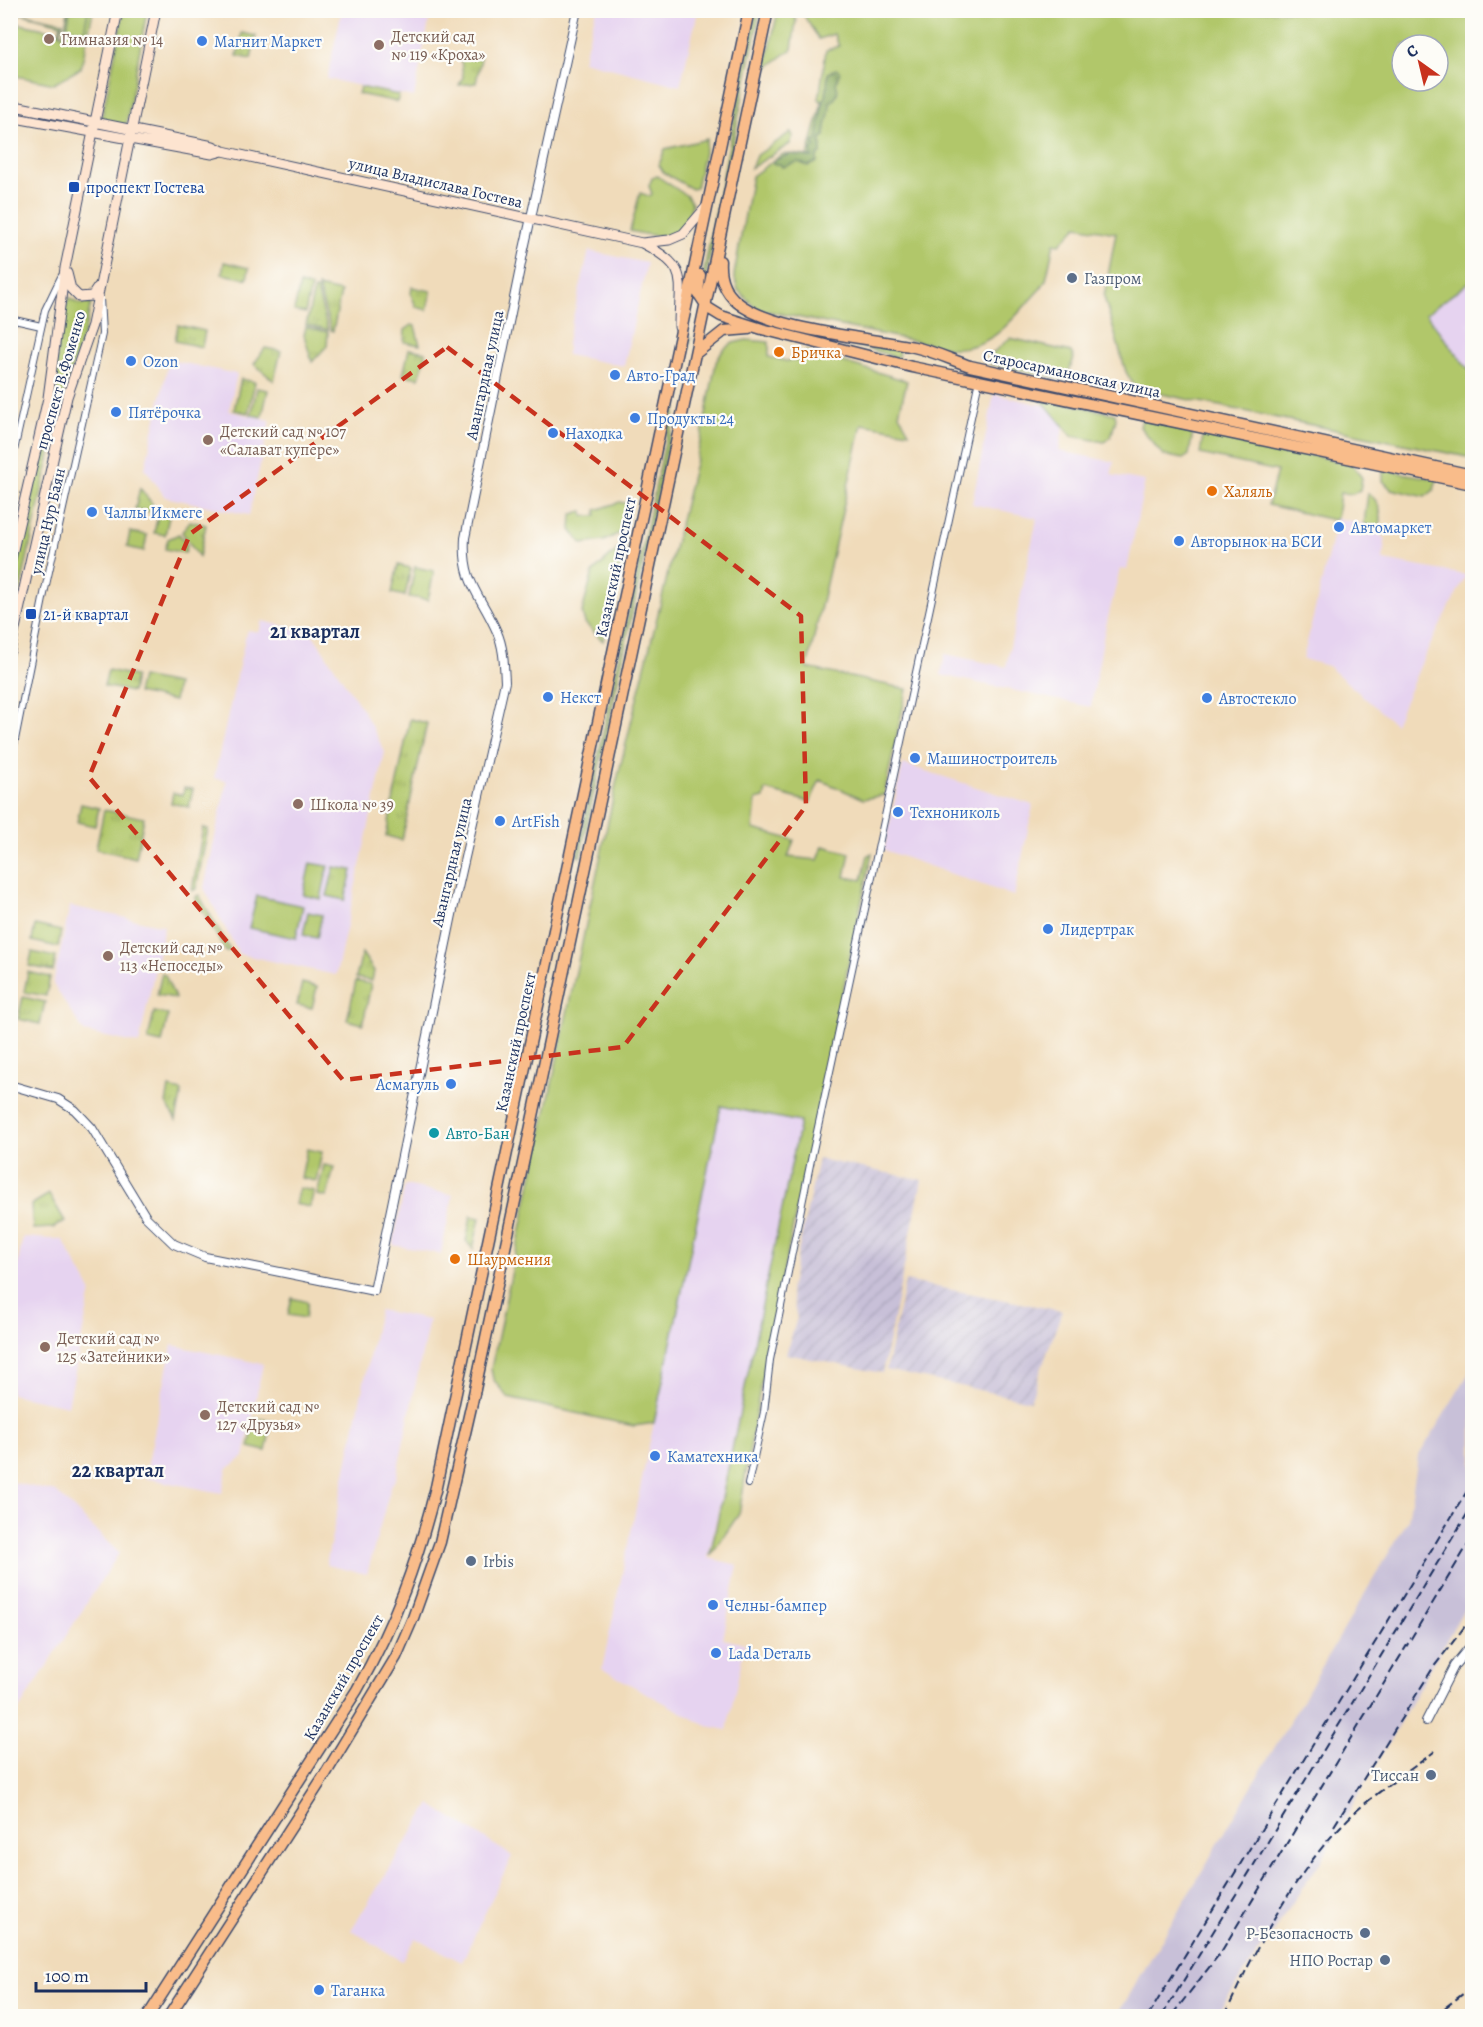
<svg xmlns="http://www.w3.org/2000/svg" width="1483" height="2027" font-family="Alegreya,serif">
  <style>
    .built { fill: #e6d3f0 }
    .industrial { fill: url(#industrial-furrows) }
    .railway { fill: #c8c0d8 }
    .green { fill: #b1c76b; stroke: #667b64; stroke-width: 1.5; fill-rule: evenodd }
    .forest { fill: url(#forest-crowns); stroke: #546e5e; stroke-width: 1.5 }
    .park { fill: url(#park-tufts); stroke: #667b64; stroke-width: 1.5 }
    .lines { fill: none; stroke-linecap: round; stroke-linejoin: round }
    .minor-casing { stroke: #3b496c; stroke-width: 8 }
    .tertiary-casing { stroke: #3b496c; stroke-width: 10 }
    .secondary-casing { stroke: #3b496c; stroke-width: 11 }
    .primary-casing { stroke: #3b496c; stroke-width: 13 }
    .minor { stroke: #fff; stroke-width: 6 }
    .tertiary { stroke: #fff; stroke-width: 8 }
    .secondary { stroke: #fde4d0; stroke-width: 9 }
    .primary { stroke: #f9bc8a; stroke-width: 10 }
    .rail { stroke: #1b2f5e; stroke-width: 2; stroke-dasharray: 9 4.5; stroke-linecap: butt }
    .marked { fill: none; stroke: #c8321e; stroke-width: 4.5; stroke-dasharray: 12 8; stroke-linejoin: round }
    .education-dot { fill: #8d6e63; stroke: #fdfcf7; stroke-width: 2 }
    .shop-dot { fill: #3f7fe0; stroke: #fdfcf7; stroke-width: 2 }
    .transit-dot { fill: #1a4fb4; stroke: #fdfcf7; stroke-width: 2 }
    .service-dot { fill: #5c6f8a; stroke: #fdfcf7; stroke-width: 2 }
    .food-dot { fill: #e8710a; stroke: #fdfcf7; stroke-width: 2 }
    .culture-dot { fill: #0f9aa8; stroke: #fdfcf7; stroke-width: 2 }
    .labels { text-anchor: middle; stroke-width: 4.5; stroke-linejoin: round; paint-order: stroke }
    .education-label { font-size: 16px; fill: #785e54; stroke: #fdfcf7; text-anchor: start }
    .shop-label { font-size: 16px; fill: #366cbe; stroke: #fdfcf7; text-anchor: start }
    .street-label { font-size: 16px; fill: #1b2f5e; stroke: #fdfcf7 }
    .transit-label { font-size: 16px; fill: #164399; stroke: #fdfcf7; text-anchor: start }
    .service-label { font-size: 16px; fill: #4e5e75; stroke: #fdfcf7; text-anchor: end }
    .food-label { font-size: 16px; fill: #c56008; stroke: #fdfcf7; text-anchor: start }
    .culture-label { font-size: 16px; fill: #0d838f; stroke: #fdfcf7; text-anchor: start }
    .quarter-label { font-size: 20px; font-weight: bold; fill: #1b2f5e; stroke: #fdfcf7 }
  </style>
  <defs>
    <pattern id="industrial-furrows" width="10" height="10" patternUnits="userSpaceOnUse" patternTransform="scale(1.5)"><rect width="10" height="10" fill="#c8c0d8"/><path d="M-1 1l2-2M0 10L10 0M9 11l2-2" fill="none" stroke="#aba5bc"/></pattern>
    <pattern id="forest-crowns" width="20" height="18" patternUnits="userSpaceOnUse" patternTransform="scale(1.5)"><rect width="20" height="18" fill="#8cac5f"/><path d="M2 6a3 3 0 1 1 6 0M12 15a3 3 0 1 1 6 0" fill="none" stroke="#728c52"/></pattern>
    <pattern id="park-tufts" width="24" height="20" patternUnits="userSpaceOnUse" patternTransform="scale(1.5)"><rect width="24" height="20" fill="#b1c76b"/><path d="M3 7l-1-3M5 7V3M7 7l1-3M15 17l-1-3M17 17v-4M19 17l1-3" fill="none" stroke="#98ab5f"/></pattern>
  </defs>
  <rect width="100%" height="100%" fill="#fdfcf7"/>
  <filter id="ink" filterUnits="userSpaceOnUse"><feTurbulence type="fractalNoise" baseFrequency=".0167" numOctaves="2"/><feDisplacementMap in="SourceGraphic" scale="12" xChannelSelector="R" yChannelSelector="G"/><feConvolveMatrix kernelMatrix="1 2 1 2 8 2 1 2 1" color-interpolation-filters="sRGB"/></filter>
  <filter id="wash" filterUnits="userSpaceOnUse"><feTurbulence type="fractalNoise" baseFrequency=".008" numOctaves="4" result="noise"/><feDisplacementMap in="SourceGraphic" scale="24" xChannelSelector="R" yChannelSelector="G"/><feGaussianBlur stdDeviation="1.35" result="paint"/><feColorMatrix in="noise" values="0 0 0 0 0 0 0 0 0 0 0 0 0 0 0 0 0 1.4 0 .05"/><feComposite in="paint" operator="in"/></filter>
  <g filter="url(#wash)">
    <rect width="100%" height="100%" fill="#f0dbba"/>
    <path class="built" d="M342,10L431,11L414,97L327,79Z
      M596,11H698L680,86L583,61Z
      M589,251L647,263L624,366L567,355V342Z
      M1472,279V374L1426,314Z
      M169,360L237,374L229,411L270,420L249,515L165,497L145,468Z
      M994,394L1051,407L1064,422L1059,451L1114,462L1111,475L1145,481L1127,570L1120,569L1104,634L1091,707L941,675L945,654L1006,667L1037,518L972,504Z
      M1337,518L1384,529L1381,537L1385,538L1383,560L1466,575L1424,657L1395,724L1328,666L1303,659Z
      M262,621L311,632L364,712L385,752L336,975L239,954L204,888L227,781L214,778L247,630L259,632Z
      M903,764L1033,805L1014,896L884,850Z
      M70,906L164,926L139,1044L84,1032L53,984Z
      M721,1105L801,1122L708,1558L738,1565L723,1639L745,1644L727,1730L707,1726L602,1669Z
      M405,1185L453,1195L441,1254L393,1245Z
      M23,1237L63,1240L91,1291L68,1406L11,1394V1299Z
      M379,1310L429,1320L396,1478L391,1486L367,1574L326,1565Z
      M172,1345L263,1364L244,1457L227,1469L222,1493L145,1478Z
      M11,1482L56,1492L119,1553L11,1722Z
      M430,1804L512,1856L462,1962L416,1938L402,1961L351,1930Z"/>
    <path class="industrial" d="M818,1159L922,1180L882,1373L786,1354L797,1318L790,1290Z
      M905,1281L1062,1311L1030,1401L886,1370Z"/>
    <path class="railway" d="M1472,1368V1595L1323,1858L1215,2016H1117L1408,1520L1418,1457Z"/>
    <path class="green" d="M11,11L63,22L60,34L63,35L68,11H70L67,28L84,31L88,11H93L81,68L54,84L11,75V22L59,32L61,24Z
      M124,11H147L126,126L101,121Z
      M756,11H760L704,286L702,280Z
      M778,11H792L796,20L792,49L765,69Z
      M801,11H1472V280L1426,314L1472,374V458L1142,390L1133,384L1126,372L1104,297L1116,233L1077,226L1060,244L1054,243L1046,280L1041,288C1013,317 994,351 950,348L757,309L738,290L734,275L752,176L783,154L808,156L822,102L819,99L826,50L839,46L834,34L819,39ZM1402,45H1438V81H1402Z
      M791,132L793,136L790,144L751,168L756,156Z
      M707,139L696,188L692,189L664,173L659,165L665,149Z
      M657,176L687,196L692,204C683,243 662,238 630,231L640,193L649,196L652,194L649,186L652,178Z
      M300,284L311,287L305,313L294,311Z
      M69,298L79,304L91,303L85,330L63,395L12,628L11,595L53,393L60,322Z
      M687,338H691L580,857L577,856Z
      M1010,338L1071,352L1074,358L1068,374L1061,378L990,364L989,356Z
      M746,340L769,342V357L786,361L804,360L806,351L907,381L899,414L909,432L862,424L807,668L907,689L884,795L863,799L820,780L810,802L766,790L764,798L756,800L753,829L794,840L788,857L818,860L823,846L850,853L845,877L862,880L868,855L872,853L765,1359L739,1514L710,1556L800,1122L721,1106L654,1423L634,1426L508,1398L493,1379L491,1369L616,784L702,435L716,362L723,350L733,343Z
      M844,341L899,349L898,358Z
      M257,388L268,390L262,417L251,415Z
      M1039,397L1115,414L1116,419L1111,437L1104,442L1072,436Z
      M1142,418L1193,431L1189,455L1183,459L1163,455L1140,427Z
      M1207,433L1352,464L1362,478L1360,490L1353,494L1340,493L1337,518L1333,520L1268,505L1277,471L1200,454L1203,436Z
      M1383,470L1437,479L1434,490L1425,497L1391,489L1383,481Z
      M1368,493C1378,500 1381,509 1381,522L1377,527L1364,524Z
      M620,502L628,504L629,512L622,532L604,541L582,544L571,530L572,514L583,511V516H596V510Z
      M159,510L170,512L165,535L154,533Z
      M625,543L603,641L585,623L582,612L593,572Z
      M415,567L434,571L428,600L409,597Z
      M203,828L208,829L196,889L192,891Z
      M310,863L328,866L321,899L303,895Z
      M199,895L230,950L226,952L195,897Z
      M257,896L303,906L296,938L249,928Z
      M308,912L322,915L317,938L303,935Z
      M35,925L61,931L58,947L32,941Z
      M154,1012L168,1015L162,1043L148,1040Z
      M307,1149L322,1152L316,1181L301,1178Z
      M471,1216L480,1218L473,1249L466,1241Z
      M255,1418L272,1421L266,1451L249,1447Z"/>
    <path class="forest" d="M836,69L840,72L836,84C840,91 835,99 830,104C830,116 825,124 825,136L821,138V154L817,156V162L808,166L798,162L782,167L780,164H774L772,161L791,154L812,157L811,150L815,146L813,143L817,139L823,100L826,97L828,73Z"/>
    <path class="park" d="M70,11H88L84,31L67,28Z
      M242,33L256,36L251,59L237,56Z
      M481,58L476,83L459,85L463,77L461,60Z
      M360,87L399,95L397,102L358,94Z
      M224,262L249,268L247,279L222,274Z
      M318,287L341,292L333,331L331,330Z
      M412,287L431,291L427,310L416,307L411,294Z
      M314,290H317L328,330L306,325Z
      M178,325L205,331L202,347L175,341Z
      M412,325L415,326L420,345L404,342L405,330Z
      M306,327L328,332L327,346L312,362L304,335Z
      M265,348L281,351L274,381L254,364Z
      M409,349L425,352L426,356L419,378L403,375Z
      M241,379L255,382L248,413L234,410Z
      M140,488L153,505L152,512L135,509Z
      M190,521L206,525L199,557L182,532Z
      M130,532L147,535L144,551L127,547Z
      M179,534L187,545L185,553L165,549L168,539Z
      M398,565L411,568L405,596L392,593Z
      M108,670L135,676L132,692L104,686Z
      M141,677L177,684L174,701L137,693Z
      M410,719L427,723L402,840L386,836Z
      M184,788L193,789L189,807L171,803L173,793L183,795Z
      M81,804L99,808L95,826L77,822Z
      M104,810L144,818L136,858L96,849Z
      M334,867L352,870L345,900L327,896Z
      M32,952L56,957L53,971L29,966Z
      M362,953L374,971L372,981L356,978Z
      M28,972L50,977L46,996L24,992Z
      M162,973L165,975L175,998L157,995Z
      M356,981L371,984L363,1024L347,1020Z
      M302,983L317,987L312,1008L297,1005Z
      M23,997L45,1002L40,1024L18,1019Z
      M169,1088L182,1091L176,1120L166,1103Z
      M324,1165L334,1167L327,1197L317,1195Z
      M299,1188L314,1191L310,1207L295,1204Z
      M49,1194L65,1221L53,1228L33,1229L31,1205Z
      M292,1298L308,1302L305,1318L288,1315Z"/>
  </g>
  <g filter="url(#ink)">
    <g class="lines">
      <g class="minor-casing">
        <path id="minor" d="M10,319L41,326
          M10,469L45,310L61,277
          M10,765L44,594L102,334L100,298
          M748,1484L764,1412L770,1360L812,1155L979,380"/>
      </g>
      <g class="tertiary-casing">
        <path id="tertiary" d="M10,1085L58,1099L75,1110L92,1128L146,1217L174,1244L205,1257L374,1291L453,910L505,682C504,665 504,648 497,632C481,594 462,584 465,538L524,249L577,10
          M1426,1721L1454,1666L1472,1644"/>
      </g>
      <g class="secondary-casing">
        <path id="secondary" d="M10,105L213,146L223,151L642,243C691,268 679,279 679,327
          M10,117L212,154L223,151
          M642,243L669,240L683,234L708,205
          M67,273L71,289L79,297L92,296L98,287
          M10,563L48,398L65,268L118,10
          M10,651L67,397L92,325L156,10"/>
      </g>
      <g class="primary-casing">
        <path id="primary" d="M720,261C719,277 725,292 737,302C769,330 870,338 914,347C933,351 952,360 970,366L1472,475
          M700,275L698,293L708,308L721,316L762,329L912,367L1472,484
          M695,354L724,331L749,329
          M148,2016L357,1690C396,1621 417,1563 436,1487L749,10
          M169,2016L326,1773L396,1657L413,1618L440,1542L474,1394L768,10"/>
      </g>
      <use href="#minor" class="minor"/>
      <use href="#tertiary" class="tertiary"/>
      <use href="#secondary" class="secondary"/>
      <use href="#primary" class="primary"/>
      <path class="rail" d="M1334,1826L1433,1668L1472,1617
        M1172,2015L1221,1952L1472,1538
        M1148,2016L1472,1483
        M1162,2016L1472,1506
        M1225,2016C1251,1955 1297,1869 1345,1822C1371,1795 1406,1774 1435,1751
        M1434,2016L1472,1987"/>
    </g>
  </g>
  <path class="marked" d="M447,347L801,616L806,806L623,1047L343,1080L89,777L190,534Z"/>
  <g class="education-dot">
    <circle cx="49" cy="39" r="6"/>
    <circle cx="379" cy="45" r="6"/>
    <circle cx="208" cy="440" r="6"/>
    <circle cx="298" cy="804" r="6"/>
    <circle cx="108" cy="956" r="6"/>
    <circle cx="45" cy="1347" r="6"/>
    <circle cx="205" cy="1415" r="6"/>
  </g>
  <g class="shop-dot">
    <circle cx="202" cy="41" r="6"/>
    <circle cx="131" cy="361" r="6"/>
    <circle cx="615" cy="375" r="6"/>
    <circle cx="116" cy="412" r="6"/>
    <circle cx="635" cy="418" r="6"/>
    <circle cx="553" cy="433" r="6"/>
    <circle cx="92" cy="512" r="6"/>
    <circle cx="1339" cy="527" r="6"/>
    <circle cx="1179" cy="541" r="6"/>
    <circle cx="548" cy="697" r="6"/>
    <circle cx="1207" cy="698" r="6"/>
    <circle cx="915" cy="758" r="6"/>
    <circle cx="898" cy="812" r="6"/>
    <circle cx="500" cy="821" r="6"/>
    <circle cx="1048" cy="929" r="6"/>
    <circle cx="451" cy="1084" r="6"/>
    <circle cx="655" cy="1456" r="6"/>
    <circle cx="713" cy="1605" r="6"/>
    <circle cx="716" cy="1653" r="6"/>
    <circle cx="319" cy="1990" r="6"/>
  </g>
  <g class="transit-dot">
    <rect x="68" y="181" width="12" height="12" rx="3"/>
    <rect x="25" y="608" width="12" height="12" rx="3"/>
  </g>
  <g class="service-dot">
    <circle cx="1072" cy="278" r="6"/>
    <circle cx="471" cy="1561" r="6"/>
    <circle cx="1431" cy="1775" r="6"/>
    <circle cx="1365" cy="1933" r="6"/>
    <circle cx="1385" cy="1960" r="6"/>
  </g>
  <g class="food-dot">
    <circle cx="779" cy="352" r="6"/>
    <circle cx="1212" cy="491" r="6"/>
    <circle cx="455" cy="1259" r="6"/>
  </g>
  <circle class="culture-dot" cx="434" cy="1133" r="6"/>
  <g class="labels">
    <g class="education-label">
      <text x="391" y="42">Детский сад<tspan x="391" dy="18">№ 119 «Кроха»</tspan></text>
      <text x="61" y="45">Гимназия № 14</text>
      <text x="220" y="437">Детский сад № 107<tspan x="220" dy="18">«Салават купере»</tspan></text>
      <text x="310" y="810">Школа № 39</text>
      <text x="120" y="953">Детский сад №<tspan x="120" dy="18">113 «Непоседы»</tspan></text>
      <text x="57" y="1344">Детский сад №<tspan x="57" dy="18">125 «Затейники»</tspan></text>
      <text x="217" y="1412">Детский сад №<tspan x="217" dy="18">127 «Друзья»</tspan></text>
    </g>
    <g class="shop-label">
      <text x="214" y="47">Магнит Маркет</text>
      <text x="143" y="367">Ozon</text>
      <text x="627" y="381">Авто-Град</text>
      <text x="128" y="418">Пятёрочка</text>
      <text x="647" y="424">Продукты 24</text>
      <text x="565" y="439">Находка</text>
      <text x="104" y="518">Чаллы Икмеге</text>
      <text x="1351" y="533">Автомаркет</text>
      <text x="1191" y="547">Авторынок на БСИ</text>
      <text x="560" y="703">Некст</text>
      <text x="1219" y="704">Автостекло</text>
      <text x="927" y="764">Машиностроитель</text>
      <text x="910" y="818">Технониколь</text>
      <text x="512" y="827">ArtFish</text>
      <text x="1060" y="935">Лидертрак</text>
      <text x="439" y="1090" text-anchor="end">Асмагуль</text>
      <text x="667" y="1462">Каматехника</text>
      <text x="725" y="1611">Челны-бампер</text>
      <text x="728" y="1659">Lada Dеталь</text>
      <text x="331" y="1996">Таганка</text>
    </g>
    <g class="street-label">
      <text transform="translate(436 182) rotate(13)" y="6">улица Владислава Гостева</text>
      <text transform="translate(1072 373) rotate(12)" y="6">Старосармановская улица</text>
      <text transform="translate(484 375) rotate(-78)" y="6">Авангардная улица</text>
      <text transform="translate(60 380) rotate(-74)" y="6">проспект В.Фоменко</text>
      <text transform="translate(47 521) rotate(-77)" y="6">улица Нур Баян</text>
      <text transform="translate(615 567) rotate(-78)" y="6">Казанский проспект</text>
      <text transform="translate(451 862) rotate(-77)" y="6">Авангардная улица</text>
      <text transform="translate(515 1042) rotate(-78)" y="6">Казанский проспект</text>
      <text transform="translate(343 1677) rotate(-60)" y="6">Казанский проспект</text>
    </g>
    <g class="transit-label">
      <text x="86" y="193">проспект Гостева</text>
      <text x="43" y="620">21-й квартал</text>
    </g>
    <g class="service-label">
      <text x="1084" y="284" text-anchor="start">Газпром</text>
      <text x="483" y="1567" text-anchor="start">Irbis</text>
      <text x="1419" y="1781">Тиссан</text>
      <text x="1353" y="1939">Р-Безопасность</text>
      <text x="1373" y="1966">НПО Ростар</text>
    </g>
    <g class="food-label">
      <text x="791" y="358">Бричка</text>
      <text x="1224" y="497">Халяль</text>
      <text x="467" y="1265">Шаурмения</text>
    </g>
    <g class="culture-label">
      <text x="446" y="1139">Авто-Бан</text>
    </g>
    <g class="quarter-label">
      <text x="315" y="638">21 квартал</text>
      <text x="118" y="1477">22 квартал</text>
    </g>
  </g>
  <rect width="1483" height="2027" fill="none" stroke="#fdfcf7" stroke-width="36"/>
  <g transform="translate(1420 63) rotate(326)"><circle r="28" fill="#fdfcf7" stroke="#a3aaba" stroke-width="1.5"/>
  <path d="M0-4.5L10 22L0 15L-10 22Z" fill="#c8321e"/>
  <text y="-9" font-size="16" font-weight="bold" text-anchor="middle" fill="#1b2f5e">С</text>
  </g>
  <path d="M36 1982v9h110v-9" fill="none" stroke="#1b2f5e" stroke-width="3"/>
  <text x="45" y="1982" font-size="18" fill="#1b2f5e" stroke="#fdfcf7" stroke-width="4.5" paint-order="stroke">100 m</text>
</svg>
